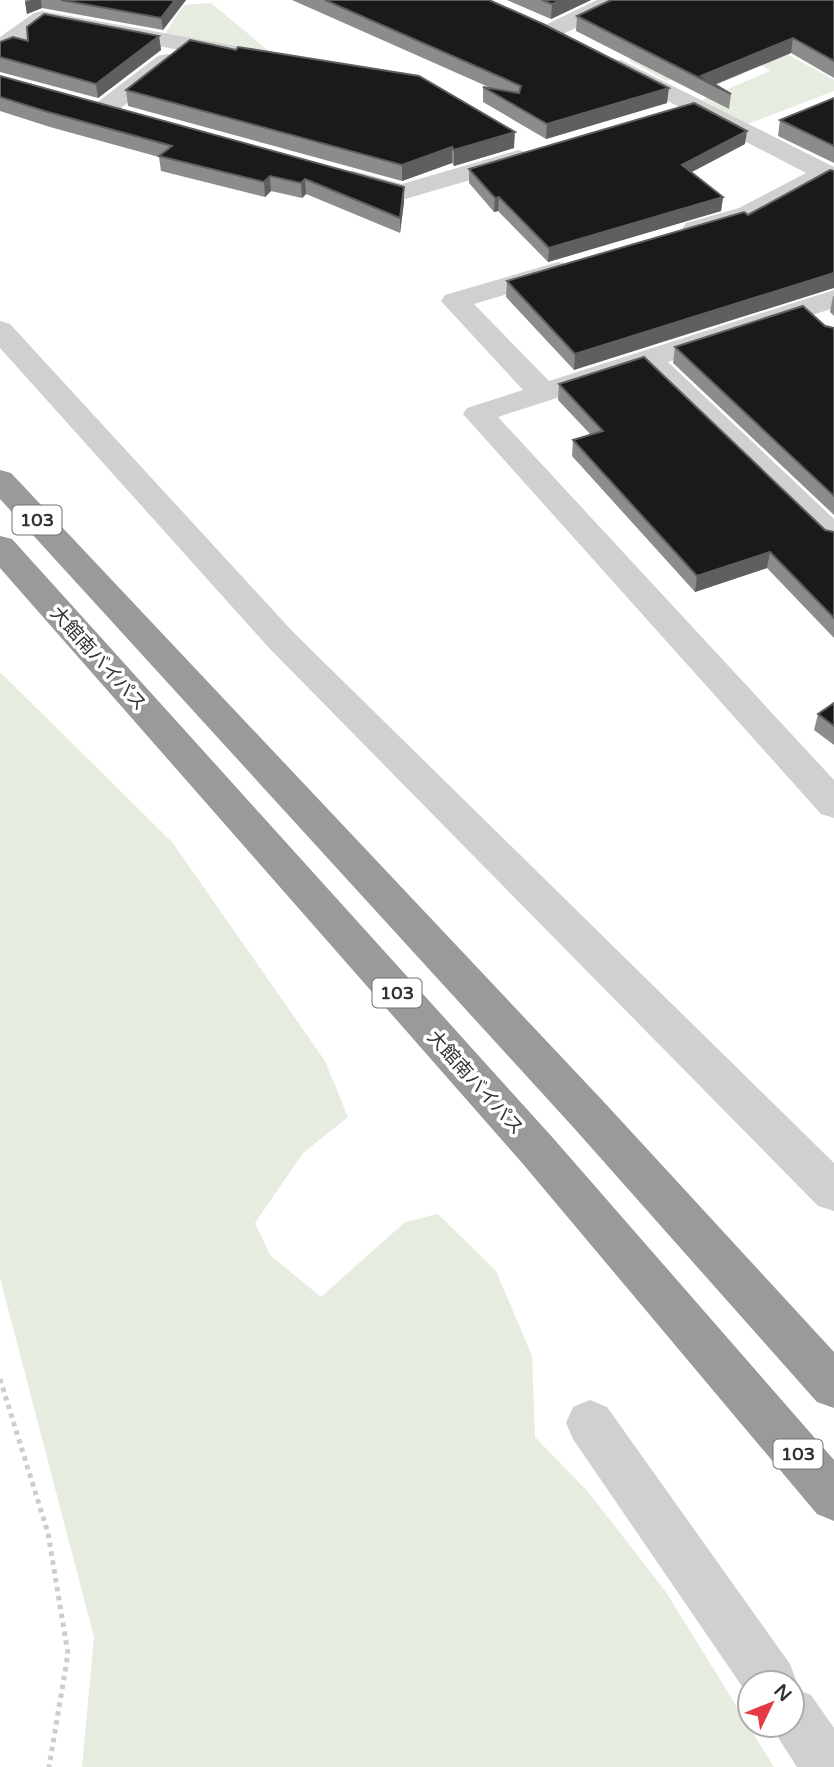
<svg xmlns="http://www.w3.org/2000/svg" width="834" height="1767" font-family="'Varela Round','Noto Sans JP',sans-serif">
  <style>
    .green { fill: #e6ecdf }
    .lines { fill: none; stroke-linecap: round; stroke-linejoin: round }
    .path { stroke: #cdcdcd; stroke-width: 5; stroke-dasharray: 4.5 4.5; stroke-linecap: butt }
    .minor { fill: #d0d0d0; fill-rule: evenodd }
    .highway { fill: #9a9a9a; fill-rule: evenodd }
    .wall { fill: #8c8c8c }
    .shaded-wall { fill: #5f5f5f }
    .building { fill: #1a1a1a; stroke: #5f5f5f; stroke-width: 2 }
    .labels { text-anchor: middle; stroke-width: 7; stroke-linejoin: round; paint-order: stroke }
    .shield { fill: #fff; stroke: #707070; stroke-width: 2 }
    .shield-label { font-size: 18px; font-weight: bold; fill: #333 }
    .street-label { font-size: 19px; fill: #333; stroke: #fff }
  </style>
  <rect width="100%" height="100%" fill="#fff"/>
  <path class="green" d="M211,3L270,52L164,35L184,5Z
    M725,19L834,80V91L745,125L702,100L770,71L740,51L667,81L628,60Z
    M0,672L172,842L325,1061L348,1117L303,1153L255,1223L270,1255L321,1297L405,1222L438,1214L496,1271L532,1356L535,1437L589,1493L666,1592L774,1767H82L94,1637L0,1278Z"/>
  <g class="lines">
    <path class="path" d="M0,1379L48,1533L68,1654L49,1767"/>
    <path class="minor" d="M597,0H628L624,5L559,36H543L539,31L543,26Z
      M42,11L236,46L245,48L248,53L245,58L236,60L46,26L8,53L0,55V37L34,13Z
      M167,54L176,56L179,61L176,66L113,114H95L91,109L95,104L158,56Z
      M621,60L834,167V185L826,183L759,220L696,237L686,235L682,229L686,223L739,208L806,173L612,72L609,67L612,62Z
      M519,150L528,153L532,158L528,163L402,200L345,185L341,179L345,173L354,171L402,184Z
      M558,262L568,264L572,270L568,276L474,304L549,381L834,290V308L668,362L834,519V547L823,544L643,370L498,417L834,780V818L821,814L463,414L467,408L523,390L441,301L445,295Z
      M0,321L10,324L294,633L834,1163V1211L818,1206L270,649L0,348Z
      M590,1400L607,1407L790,1664L797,1683L795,1689L811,1695L834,1728V1767H797L770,1725H792V1683H750V1698L573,1439L566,1423L573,1407Z"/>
    <path class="highway" d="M0,470L11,473L603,1101L834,1352V1408L817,1402L573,1127L0,499Z
      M0,536L12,539L553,1138L834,1460V1521L817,1514L523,1164L0,568Z"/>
  </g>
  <path class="wall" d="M25,0H186L163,30L42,8L27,14Z
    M292,0H489L667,103L546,139L483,102V87L493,89Z
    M507,0H591L551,19Z
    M834,0V78L791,53L715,85L731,94L729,109L576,31L577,16Z
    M159,36L161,50L98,98L0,72V42Z
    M0,76L404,187V202L400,233L306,194L302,198L271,191L265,197L161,171L159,157L50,127L0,111Z
    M126,90L514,148L454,166L452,163L402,181L128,106Z
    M834,98V163L778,136L780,120Z
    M745,144L692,172L723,197L721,211L548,262L498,211L494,212L469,183V169Z
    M744,212L574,370L506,297L507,281Z
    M833,296H834V316L830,312Z
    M825,326L834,328V515L673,363L675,347Z
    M559,384L825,530L834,532V638L767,568L695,592L572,456L573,440L591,435L558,400Z
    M834,703V745L814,730L818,714Z"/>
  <path class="shaded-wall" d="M31,0H41L42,8L27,14L25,2Z
    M175,0H186L163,30L161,18Z
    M561,0H591L551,19L552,4Z
    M159,36L161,50L98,98L96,84Z
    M793,38L791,53L713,85L701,76Z
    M669,88L667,103L546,139L547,124Z
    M747,131L745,144L680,178L682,165Z
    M515,132L514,148L454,166V150Z
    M452,147V163L402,181V165Z
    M270,176L271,191L265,197L264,182Z
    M305,179L306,194L302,198L301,183Z
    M404,187V202L400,233V218Z
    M499,197L498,211L494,212L495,198Z
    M723,197L721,211L548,262L549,248Z
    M834,273V288L574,370L575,354Z
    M770,552L767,568L695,592L697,576Z"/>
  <path class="building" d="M61,0H175L161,18Z
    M325,0H489L543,24L669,88L547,124L483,87L519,93L521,86Z
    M542,0H561L552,4Z
    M611,0H834V61L793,38L701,76L731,94L577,16Z
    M44,14L159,36L96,84L0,57V42L13,37L28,41L27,27Z
    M190,40L236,50L238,47L419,76L515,132L454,150L452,147L402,165L126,90Z
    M0,76L404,187L400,218L305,179L301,183L270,176L264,182L159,156L172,146L48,112L0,97Z
    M834,98V146L780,120Z
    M694,103L747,131L682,165L723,197L549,248L499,197L495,198L469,169Z
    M830,170L834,171V273L575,354L507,281L744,212L748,215Z
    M803,306L825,326L834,328V496L675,347Z
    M644,357L825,530L834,532V618L770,552L697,576L573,440L603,431L559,384Z
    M834,703V726L818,714Z"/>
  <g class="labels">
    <g class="shield">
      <rect x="12.5" y="505.5" width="49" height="29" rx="5"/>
      <rect x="372.5" y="978.5" width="49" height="29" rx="5"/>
      <rect x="773.5" y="1439.5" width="49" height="29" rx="5"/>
    </g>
    <g class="shield-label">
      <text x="37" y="526">103</text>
      <text x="397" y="999">103</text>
      <text x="798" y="1460">103</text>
    </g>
    <g class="street-label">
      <text transform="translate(99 658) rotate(48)" y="7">大館南バイパス</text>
      <text transform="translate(476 1082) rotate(48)" y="7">大館南バイパス</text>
    </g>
  </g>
  <g transform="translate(771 1704) rotate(47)"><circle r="33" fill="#ffffff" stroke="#adadad" stroke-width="2"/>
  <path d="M0-5L12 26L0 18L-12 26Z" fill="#e63946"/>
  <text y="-10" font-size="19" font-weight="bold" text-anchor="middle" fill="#333333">N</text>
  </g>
</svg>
